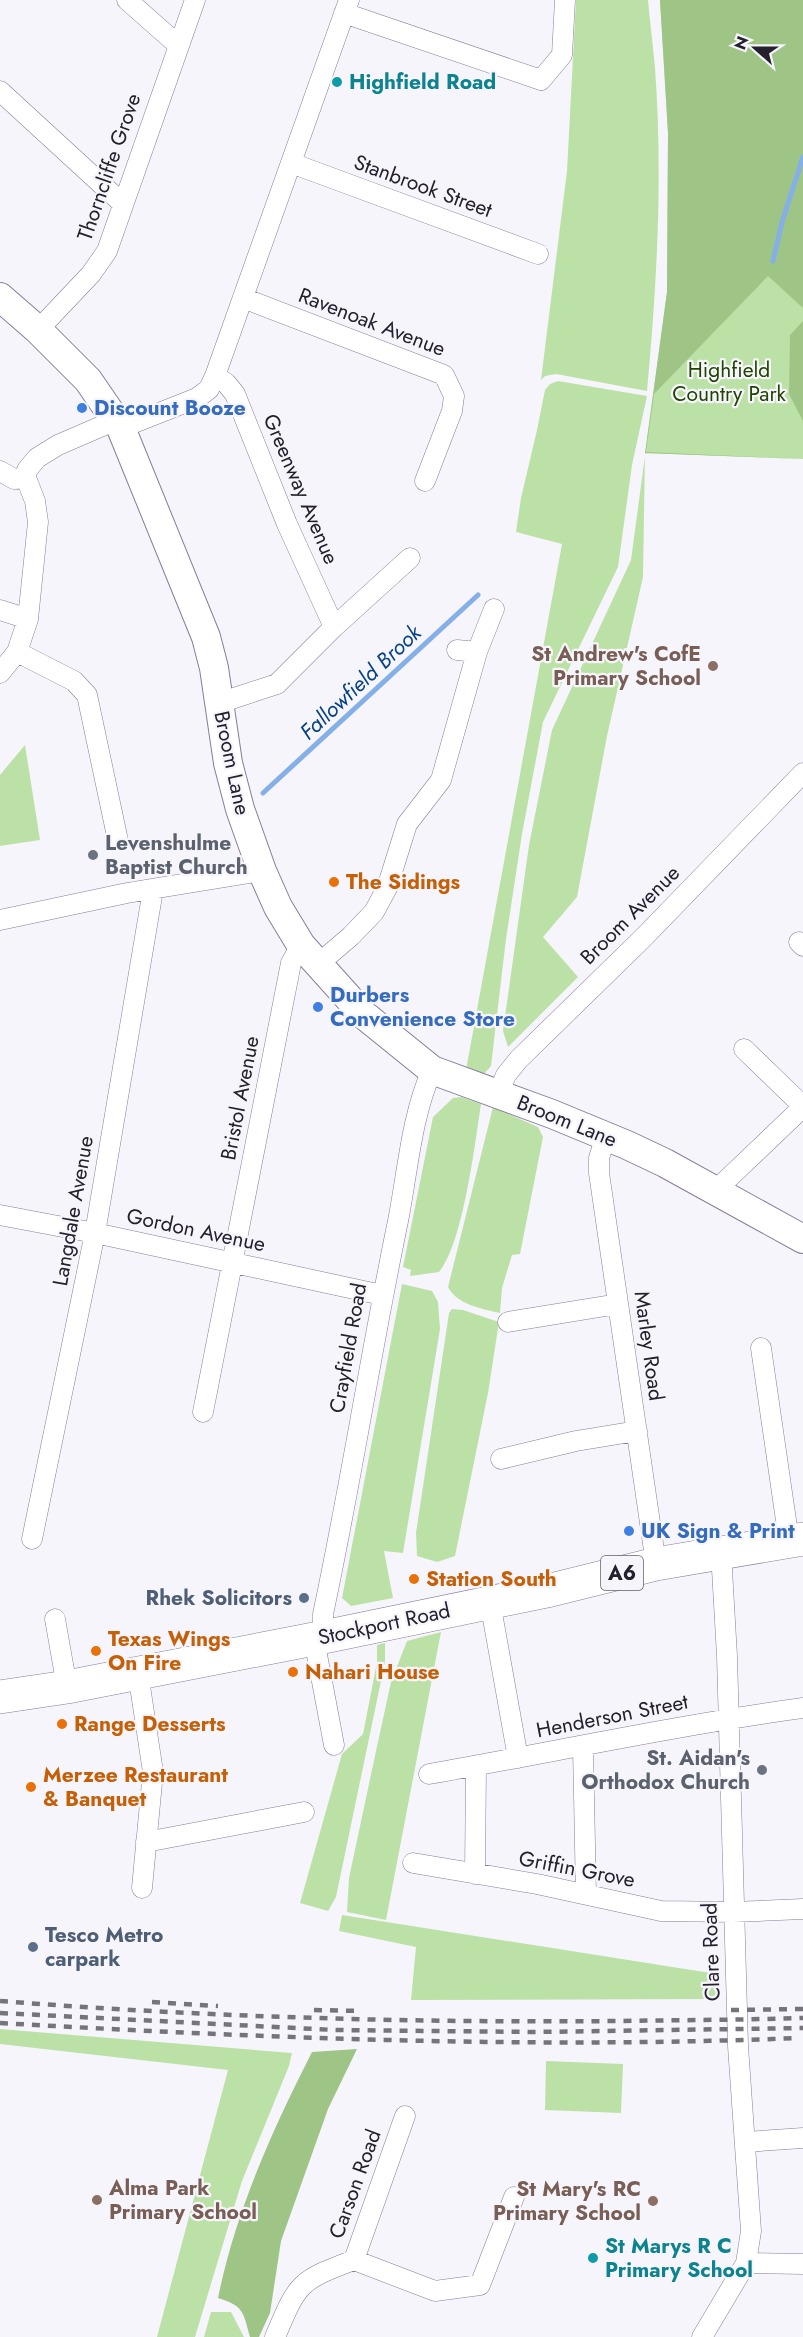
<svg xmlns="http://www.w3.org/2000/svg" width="803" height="2337" font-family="Jost,sans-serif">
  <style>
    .green { fill: #bce1a6 }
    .forest { fill: #9ec486 }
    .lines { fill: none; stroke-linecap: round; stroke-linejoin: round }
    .stream { stroke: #84afe7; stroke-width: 5 }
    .minor-casing { stroke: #877c9c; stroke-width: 21 }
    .secondary-casing { stroke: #877c9c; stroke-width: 30 }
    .trunk-casing { stroke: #877c9c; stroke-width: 34 }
    .minor { stroke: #fff; stroke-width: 20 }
    .secondary { stroke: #fff; stroke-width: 28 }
    .trunk { stroke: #fff; stroke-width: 33 }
    .rail { stroke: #76737d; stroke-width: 4.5; stroke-dasharray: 8 8; stroke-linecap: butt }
    .culture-dot { fill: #0f9aa8; stroke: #f7f5fc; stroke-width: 2 }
    .shop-dot { fill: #3f7fe0; stroke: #f7f5fc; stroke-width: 2 }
    .education-dot { fill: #8d6e63; stroke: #f7f5fc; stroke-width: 2 }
    .worship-dot { fill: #6b7280; stroke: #f7f5fc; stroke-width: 2 }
    .food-dot { fill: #e8710a; stroke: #f7f5fc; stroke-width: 2 }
    .service-dot { fill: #5c6f8a; stroke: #f7f5fc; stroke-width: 2 }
    .labels { text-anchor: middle; stroke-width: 4.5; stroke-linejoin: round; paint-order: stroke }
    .shield { fill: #f7f5fc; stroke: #63606b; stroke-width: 1.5 }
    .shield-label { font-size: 20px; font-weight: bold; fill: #24202d }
    .culture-label { font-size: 21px; font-weight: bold; fill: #0d838f; stroke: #f7f5fc; text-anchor: start }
    .street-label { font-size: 21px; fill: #24202d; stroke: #f7f5fc }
    .park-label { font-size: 21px; fill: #214300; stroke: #f7f5fc }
    .shop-label { font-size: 21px; font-weight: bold; fill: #366cbe; stroke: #f7f5fc; text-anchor: start }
    .education-label { font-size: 21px; font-weight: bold; fill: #785e54; stroke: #f7f5fc; text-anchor: end }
    .worship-label { font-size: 21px; font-weight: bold; fill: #5b616d; stroke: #f7f5fc; text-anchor: start }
    .food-label { font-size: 21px; font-weight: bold; fill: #c56008; stroke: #f7f5fc; text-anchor: start }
    .service-label { font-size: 21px; font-weight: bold; fill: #4e5e75; stroke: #f7f5fc; text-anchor: end }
    .water-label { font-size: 22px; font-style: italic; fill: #064284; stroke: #f7f5fc }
  </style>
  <rect width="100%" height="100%" fill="#f7f5fc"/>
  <path class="green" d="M576,0H648C650,23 653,45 655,68C663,175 657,284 647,391L556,374L545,376L541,380L567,171Z
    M660,0H803V459L645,453L643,577L607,736L577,897L543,937L578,977L508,1047L503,1031L529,845L552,730L631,560L667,292L668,133Z
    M558,381L647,396L632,465L618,567L543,722L522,834L506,939L491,1066L484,1074L466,1070L562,544L516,532L521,498L537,430L545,390L550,384Z
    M25,745L40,840L0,846V775Z
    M461,1097L481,1104C475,1143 463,1244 439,1272L410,1276L411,1270L403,1267L433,1117L453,1098Z
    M493,1107L538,1127L543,1137L520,1254L512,1255L502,1288L500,1313C482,1309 456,1304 448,1287Z
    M402,1284L432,1291L438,1302L440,1329L403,1553L384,1551L393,1598L351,1606L342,1598Z
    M452,1309L463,1310L499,1322L488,1393L455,1556L437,1562L417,1556L416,1533L449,1313Z
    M441,1632L386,1920L347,1912L349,1878L376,1751L391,1682L407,1641Z
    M385,1643V1661L381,1681L336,1897L328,1911L300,1903L342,1754L363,1734L377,1662V1645Z
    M342,1915L717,1974L718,1999L411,2000L416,1947L339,1931Z
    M0,2029L292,2053L289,2066L242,2181L195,2337H157L228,2070L0,2044Z
    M546,2061L623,2064L621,2113L545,2110Z
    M211,2312H231L244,2337H204Z"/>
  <path class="forest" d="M660,0H803V308L768,276L654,394L646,452L803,459L645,453L667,292L668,133Z
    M803,321V421L789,394L790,335Z
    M357,2049L328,2109L281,2241L270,2313L259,2337H250C243,2312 244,2306 218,2298C236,2210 272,2131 312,2052Z"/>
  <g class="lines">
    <path class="stream" d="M773,261L782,222L803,157
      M263,793L478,595"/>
    <g class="minor-casing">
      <path id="minor" d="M127,0L178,45
        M344,13L541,80L562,55L565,0
        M0,91L122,203
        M291,163L538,254
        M243,298L444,375L454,396L452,411L425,481
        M38,330L91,274L107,251L195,0
        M215,376L226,383L235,394L287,524L334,627
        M121,428L197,398L209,389L215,376L349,0
        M0,471L14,479L26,478
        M0,610L28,619
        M457,650L477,652
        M17,652L74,681L87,695L117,836
        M0,673L17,652L28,619L38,522L35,501L26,478L27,470L37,458L58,445L116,420
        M219,703L277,684L334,627L410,558
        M0,920L127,893L262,871
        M799,942L803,946
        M317,965L351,936L374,912L387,888L407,824L441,780L477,652L494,609
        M744,1049L803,1106
        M498,1094L506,1075L519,1059L643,938L803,773
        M606,1136L599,1158V1173L656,1564
        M716,1190L803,1107
        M0,1215L95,1233L382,1295
        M508,1322L618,1304
        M761,1348L789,1541
        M203,1412L291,963L301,945
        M501,1459L576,1441L637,1431
        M32,1539L95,1233L153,890
        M490,1602L518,1758
        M55,1619L67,1687
        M323,1637V1614C351,1483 371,1351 398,1221C408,1170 411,1118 432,1070
        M314,1639L334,1745
        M138,1673L153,1772L142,1888
        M583,1747L586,1894
        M429,1774C554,1752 678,1725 803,1708
        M146,1842L304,1812
        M413,1863L537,1884L661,1911L733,1912L803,1909
        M475,1874L476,1766
        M745,2142L803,2138
        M354,2260L435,2291L480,2285L514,2197
        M746,2263L803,2264
        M275,2337C298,2283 298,2281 354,2260L405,2116
        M702,2337L746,2263L751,2231L738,2046L727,1656L721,1552"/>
    </g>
    <g class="secondary-casing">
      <path id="secondary" d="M0,297L38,330L88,380L121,428L206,637L214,668L228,763L240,809L262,871L278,907L301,945L364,1015L432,1070L552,1114L627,1145L665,1163L803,1239"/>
    </g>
    <g class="trunk-casing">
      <path id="trunk" d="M0,1697L67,1687L314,1639L551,1590L656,1564L803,1539"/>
    </g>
    <use href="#minor" class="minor"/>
    <use href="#secondary" class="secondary"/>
    <use href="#trunk" class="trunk"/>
    <path class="rail" d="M0,2001C205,2017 411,2023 617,2021C679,2020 741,2020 803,2018
      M152,2002L218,2006
      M314,2010L362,2011
      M731,2010L803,2009
      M0,2013L335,2030L535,2032L803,2028
      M0,2023C265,2038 532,2049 798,2038"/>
  </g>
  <g class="culture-dot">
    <circle cx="337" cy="82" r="6"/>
    <circle cx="593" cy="2258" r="6"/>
  </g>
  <g class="shop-dot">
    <circle cx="82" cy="408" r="6"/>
    <circle cx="318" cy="1007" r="6"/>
    <circle cx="629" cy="1531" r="6"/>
  </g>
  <g class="education-dot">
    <circle cx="713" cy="666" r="6"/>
    <circle cx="97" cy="2200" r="6"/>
    <circle cx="653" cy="2201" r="6"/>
  </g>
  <g class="worship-dot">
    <circle cx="93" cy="855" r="6"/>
    <circle cx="762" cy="1770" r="6"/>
  </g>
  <g class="food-dot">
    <circle cx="334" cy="882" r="6"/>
    <circle cx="414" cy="1579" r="6"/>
    <circle cx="96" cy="1651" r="6"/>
    <circle cx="293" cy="1672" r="6"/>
    <circle cx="62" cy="1724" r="6"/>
    <circle cx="31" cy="1787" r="6"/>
  </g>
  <g class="service-dot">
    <circle cx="304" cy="1598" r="6"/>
    <circle cx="33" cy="1947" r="6"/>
  </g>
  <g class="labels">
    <rect class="shield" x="601" y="1556" width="42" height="34" rx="4.5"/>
    <g class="shield-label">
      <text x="622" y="1580">A6</text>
    </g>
    <g class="culture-label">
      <text x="349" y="89">Highfield Road</text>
      <text x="605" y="2253">St Marys R C<tspan x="605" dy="24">Primary School</tspan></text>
    </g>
    <g class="street-label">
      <text transform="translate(109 167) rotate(-71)" y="7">Thorncliffe Grove</text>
      <text transform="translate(423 186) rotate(20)" y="7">Stanbrook Street</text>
      <text transform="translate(372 322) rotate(21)" y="7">Ravenoak Avenue</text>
      <text transform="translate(301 489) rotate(67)" y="7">Greenway Avenue</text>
      <text transform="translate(232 763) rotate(78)" y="7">Broom Lane</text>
      <text transform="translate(630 915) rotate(-45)" y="7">Broom Avenue</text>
      <text transform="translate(240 1098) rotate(-79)" y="7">Bristol Avenue</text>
      <text transform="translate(567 1121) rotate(22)" y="7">Broom Lane</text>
      <text transform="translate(73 1211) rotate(-80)" y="7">Langdale Avenue</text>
      <text transform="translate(196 1230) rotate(12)" y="7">Gordon Avenue</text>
      <text transform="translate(649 1346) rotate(82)" y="7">Marley Road</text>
      <text transform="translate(348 1348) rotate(-80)" y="7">Crayfield Road</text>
      <text transform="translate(384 1624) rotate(-12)" y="7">Stockport Road</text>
      <text transform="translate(612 1716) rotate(-11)" y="7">Henderson Street</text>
      <text transform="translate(577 1869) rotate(11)" y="7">Griffin Grove</text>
      <text transform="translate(711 1952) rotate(-92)" y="7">Clare Road</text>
      <text transform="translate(355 2184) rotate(-70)" y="7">Carson Road</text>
    </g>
    <g class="park-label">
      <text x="729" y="377">Highfield<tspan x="729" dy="24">Country Park</tspan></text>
    </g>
    <g class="shop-label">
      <text x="94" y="415">Discount Booze</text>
      <text x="330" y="1002">Durbers<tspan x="330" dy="24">Convenience Store</tspan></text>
      <text x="641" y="1538">UK Sign &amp; Print</text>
    </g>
    <g class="education-label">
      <text x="701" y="661">St Andrew's CofE<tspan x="701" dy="24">Primary School</tspan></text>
      <text x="109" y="2195" text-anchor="start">Alma Park<tspan x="109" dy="24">Primary School</tspan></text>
      <text x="641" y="2196">St Mary's RC<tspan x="641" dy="24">Primary School</tspan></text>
    </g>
    <g class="worship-label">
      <text x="105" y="850">Levenshulme<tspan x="105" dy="24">Baptist Church</tspan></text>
      <text x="750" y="1765" text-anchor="end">St. Aidan's<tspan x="750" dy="24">Orthodox Church</tspan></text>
    </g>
    <g class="food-label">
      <text x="346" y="889">The Sidings</text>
      <text x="426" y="1586">Station South</text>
      <text x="108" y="1646">Texas Wings<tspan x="108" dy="24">On Fire</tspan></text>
      <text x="305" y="1679">Nahari House</text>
      <text x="74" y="1731">Range Desserts</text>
      <text x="43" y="1782">Merzee Restaurant<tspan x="43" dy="24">&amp; Banquet</tspan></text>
    </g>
    <g class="service-label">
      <text x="292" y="1605">Rhek Solicitors</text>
      <text x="45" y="1942" text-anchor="start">Tesco Metro<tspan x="45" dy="24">carpark</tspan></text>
    </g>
    <g class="water-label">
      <text transform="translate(360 682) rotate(-43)" y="8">Fallowfield Brook</text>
    </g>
  </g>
  <g transform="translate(755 48) rotate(291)" stroke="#f7f5fc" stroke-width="4.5" paint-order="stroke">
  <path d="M0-4.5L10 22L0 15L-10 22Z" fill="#24202d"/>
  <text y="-9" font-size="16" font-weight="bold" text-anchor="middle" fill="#24202d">N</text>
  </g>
</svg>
